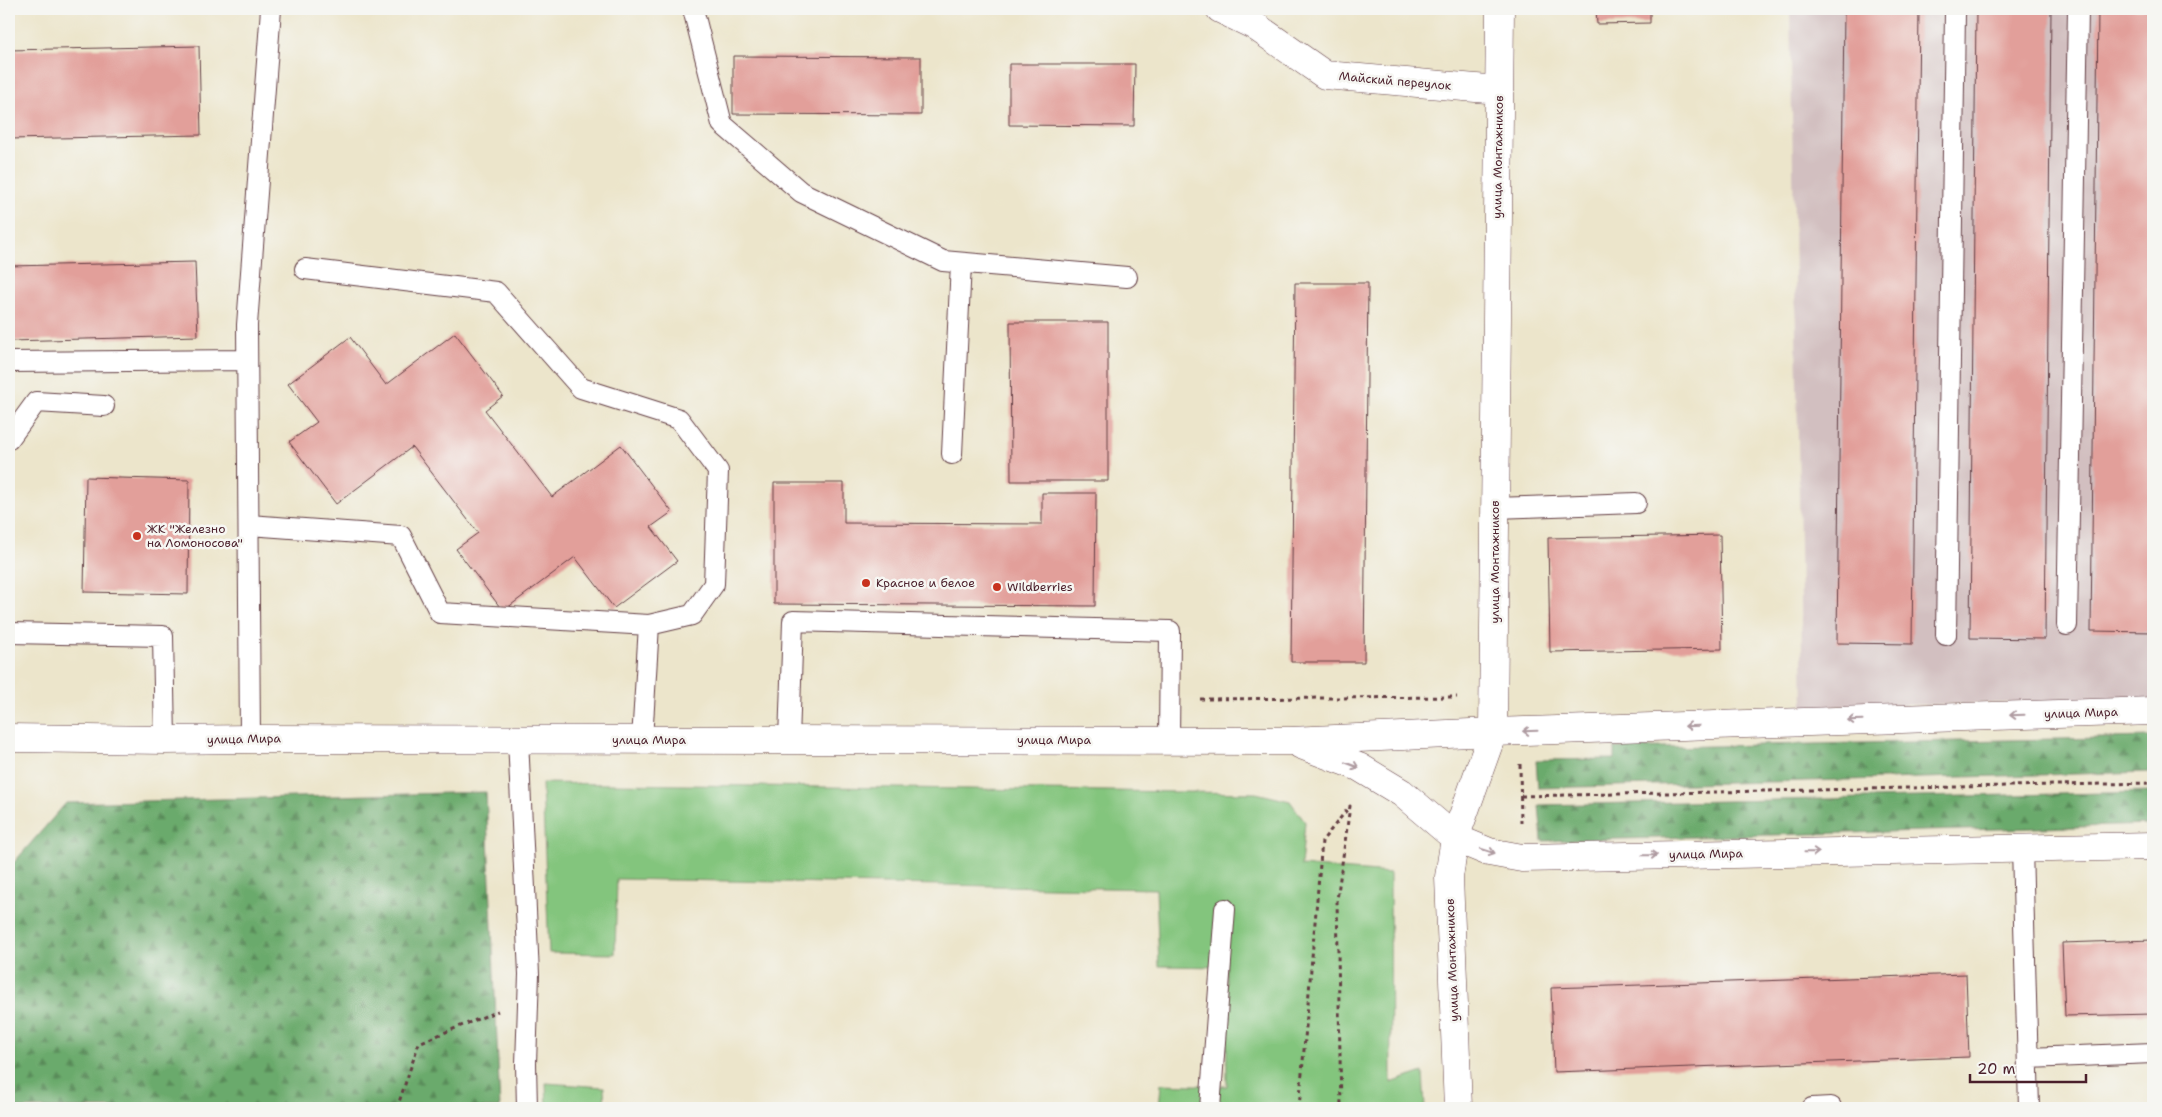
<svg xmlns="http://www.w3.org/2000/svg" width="2162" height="1117" font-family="'Shantell Sans',sans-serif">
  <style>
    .industrial { fill: #d2bfc0 }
    .green { fill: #83c57d; stroke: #667254 }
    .forest { fill: url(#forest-firs); stroke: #5a644c }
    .building { fill: #e29f9a }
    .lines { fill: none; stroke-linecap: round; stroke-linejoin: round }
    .service-casing { stroke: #623d43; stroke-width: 22 }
    .minor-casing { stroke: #623d43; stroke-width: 29 }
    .tertiary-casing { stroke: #623d43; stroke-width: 29 }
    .path { stroke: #623d43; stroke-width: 3; stroke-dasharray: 4 4; stroke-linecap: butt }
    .service { stroke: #fff; stroke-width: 20 }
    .minor { stroke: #fff; stroke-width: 28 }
    .tertiary { stroke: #fff; stroke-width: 28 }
    .oneway { stroke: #ae9aa0 }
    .poi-dot { fill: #c8321e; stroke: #f6f6f2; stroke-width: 2 }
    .labels { text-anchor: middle; stroke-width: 5; stroke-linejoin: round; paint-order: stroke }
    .street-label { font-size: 12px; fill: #4a1f2b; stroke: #f6f6f2 }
    .poi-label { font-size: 12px; fill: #4a1f2b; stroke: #f6f6f2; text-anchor: start }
  </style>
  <defs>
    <pattern id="forest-firs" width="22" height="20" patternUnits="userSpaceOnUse" patternTransform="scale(1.25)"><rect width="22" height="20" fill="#6aaa6c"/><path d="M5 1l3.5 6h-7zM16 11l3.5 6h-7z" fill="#598a59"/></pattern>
  </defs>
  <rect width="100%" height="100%" fill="#f6f6f2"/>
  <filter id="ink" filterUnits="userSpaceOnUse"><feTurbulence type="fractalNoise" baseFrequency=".02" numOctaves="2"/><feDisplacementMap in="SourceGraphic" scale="10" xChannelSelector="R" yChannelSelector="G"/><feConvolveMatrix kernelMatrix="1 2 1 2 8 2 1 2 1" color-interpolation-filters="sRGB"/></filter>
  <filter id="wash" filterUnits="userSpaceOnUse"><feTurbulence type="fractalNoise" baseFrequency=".0096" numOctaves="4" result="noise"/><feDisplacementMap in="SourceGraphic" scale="20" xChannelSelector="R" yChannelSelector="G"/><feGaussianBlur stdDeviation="1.12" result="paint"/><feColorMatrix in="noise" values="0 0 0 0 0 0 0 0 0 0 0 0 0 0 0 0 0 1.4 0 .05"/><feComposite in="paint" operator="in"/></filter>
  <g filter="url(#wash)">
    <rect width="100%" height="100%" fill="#ece5cb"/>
    <path class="industrial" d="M1790,9H2153V700L1803,707Z"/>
    <path class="green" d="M542,783L1256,793L1290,801L1305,822L1301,866L1390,873L1391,1083L1423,1072L1425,1108H1159L1161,1084L1227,1086L1226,967L1159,966L1156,889L617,879L615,954L549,953Z
      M546,1083L604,1087L605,1108H547Z"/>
    <path class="forest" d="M2153,737V772L1538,788L1536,760L1615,759V748Z
      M486,792L500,1108H9V868L66,803Z
      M2153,792V825L1542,841L1539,805Z"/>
    <g id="blocks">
      <path class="building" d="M1596,9H1650V23L1597,24Z
        M1844,9H1919L1912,644L1837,643Z
        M1976,9H2051L2045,639L1970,638Z
        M2098,9H2153V632L2091,631Z
        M199,46L201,135L9,139V50Z
        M733,56L921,57V115L733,114Z
        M1009,64H1135L1134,126L1009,125Z
        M195,262L198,336L9,341V266Z
        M1295,283H1368L1364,662H1291Z
        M1010,322H1108V481H1011Z
        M455,333L503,396L485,410L552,497L621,445L672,512L651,527L677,561L614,608L575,557L503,611L456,549L478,533L412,447L336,504L289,442L317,422L288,384L350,337L386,385Z
        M86,477L189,480L188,594L84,592Z
        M774,483H844V523L1042,524V493H1096L1095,606L774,604Z
        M1720,535L1722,649L1550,652L1548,538Z
        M2153,940V1014L2065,1016L2062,943Z
        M1966,974L1969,1057L1554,1072L1551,988Z"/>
    </g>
  </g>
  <g filter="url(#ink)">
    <use href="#blocks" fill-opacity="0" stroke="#623d43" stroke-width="1"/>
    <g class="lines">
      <g class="service-casing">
        <path id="service" d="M693,9L722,124L801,192L943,261L1127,277
          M305,269L496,292L581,388L679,419L718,471L714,584L692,615L649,625L642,740
          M9,362L247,360
          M9,439L36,402L104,406
          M952,454L961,263
          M1495,508L1636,503
          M249,525L401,536L440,613L649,625
          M2067,625L2078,9
          M9,633L163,636L165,740
          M1946,635L1955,12L1957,9
          M250,739L247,325L271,9
          M518,739L529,974L526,1064L527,1108
          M789,740L793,621L1170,631L1169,741
          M2022,848L2029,1108
          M2028,1058L2153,1053
          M1210,1108L1225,909
          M1812,1108L1831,1107"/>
      </g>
      <g class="minor-casing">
        <path id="minor" d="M1220,9L1255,26L1325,75L1499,90
          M1458,1108L1449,877L1455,838L1493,732L1500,9"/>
      </g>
      <g class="tertiary-casing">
        <path id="tertiary" d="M9,738L165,740L250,739L1290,741L1493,732L2153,711
          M1301,745L1359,767L1402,793L1455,838L1489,852L1522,858L2153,846"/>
      </g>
      <path class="path" d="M1200,699L1457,697
        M1520,764L1521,823
        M1521,796L2153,783
        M397,1108L419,1043L498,1011
        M1299,1108L1322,841L1350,806L1337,900L1341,1108"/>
      <use href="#service" class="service"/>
      <use href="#minor" class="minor"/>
      <use href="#tertiary" class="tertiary"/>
    </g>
    <defs><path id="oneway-shaft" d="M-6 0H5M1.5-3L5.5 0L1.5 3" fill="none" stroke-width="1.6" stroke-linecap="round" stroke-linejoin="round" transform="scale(1.25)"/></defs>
    <g class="oneway">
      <use href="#oneway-shaft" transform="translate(2017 715) rotate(178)"/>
      <use href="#oneway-shaft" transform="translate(1855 720) rotate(178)"/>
      <use href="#oneway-shaft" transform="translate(1692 726) rotate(178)"/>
      <use href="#oneway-shaft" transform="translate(1530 731) rotate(178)"/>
      <use href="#oneway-shaft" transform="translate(1352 765) rotate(21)"/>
      <use href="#oneway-shaft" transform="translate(1488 851) rotate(18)"/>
      <use href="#oneway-shaft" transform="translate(1812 852) rotate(-1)"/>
      <use href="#oneway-shaft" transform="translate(1650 855) rotate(-1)"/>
    </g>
  </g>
  <g class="poi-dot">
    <circle cx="137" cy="536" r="5"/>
    <circle cx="866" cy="583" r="5"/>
    <circle cx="997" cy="587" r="5"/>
  </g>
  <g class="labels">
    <g class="street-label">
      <text transform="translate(1395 81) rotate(5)" y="4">Майский переулок</text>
      <text transform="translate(1498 157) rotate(-89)" y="4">улица Монтажников</text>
      <text transform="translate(1495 562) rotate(-90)" y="4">улица Монтажников</text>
      <text transform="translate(2081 713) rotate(-2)" y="4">улица Мира</text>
      <text transform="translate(244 739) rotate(-1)" y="4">улица Мира</text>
      <text x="649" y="744">улица Мира</text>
      <text x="1054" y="744">улица Мира</text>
      <text transform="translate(1706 854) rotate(-1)" y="4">улица Мира</text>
      <text transform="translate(1452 960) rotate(-92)" y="4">улица Монтажников</text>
    </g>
    <g class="poi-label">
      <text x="147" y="533">ЖК "Железно<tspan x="147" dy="14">на Ломоносова"</tspan></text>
      <text x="876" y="587">Красное и белое</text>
      <text x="1007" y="591">Wildberries</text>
    </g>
  </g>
  <rect width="2162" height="1117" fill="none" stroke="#f6f6f2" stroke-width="30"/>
  <path d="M1970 1074v8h116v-8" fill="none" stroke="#4a1f2b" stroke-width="2.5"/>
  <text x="1977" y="1074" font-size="15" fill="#4a1f2b" stroke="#f6f6f2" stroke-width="4" paint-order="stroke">20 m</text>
</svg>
